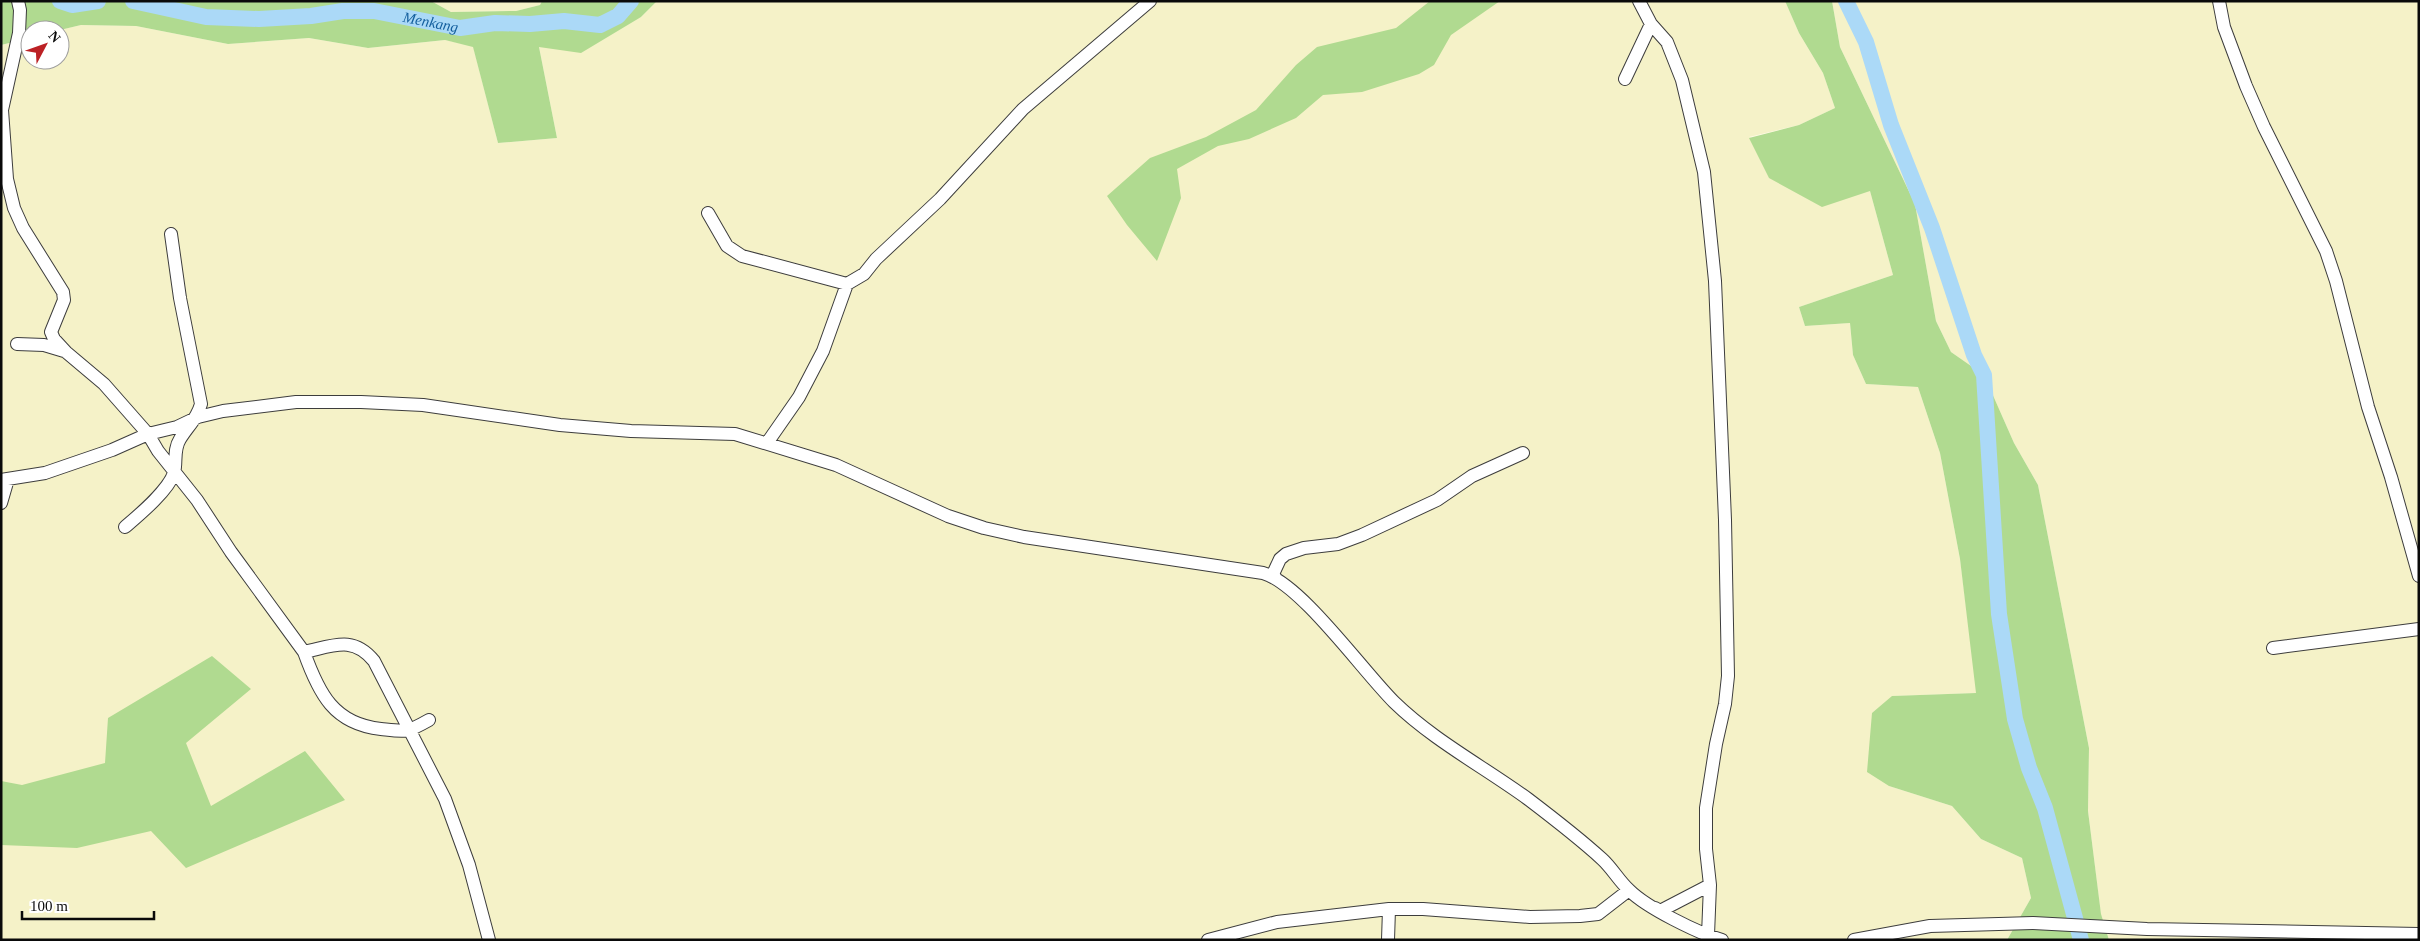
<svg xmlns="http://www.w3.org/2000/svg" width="2420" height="941" font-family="Georgia,serif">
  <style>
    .farmland { fill: #f5f2c8 }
    .forest { fill: #b0da90 }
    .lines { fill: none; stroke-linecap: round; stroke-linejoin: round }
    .river { stroke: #abd9f7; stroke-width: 16 }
    .minor-casing { stroke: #3d3d3d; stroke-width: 14 }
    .minor { stroke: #fff; stroke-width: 12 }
    .labels { text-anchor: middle; stroke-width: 5; stroke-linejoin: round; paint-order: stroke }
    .water-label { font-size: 15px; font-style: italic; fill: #135e9d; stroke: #fff }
  </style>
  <rect width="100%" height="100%" fill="#fffbe7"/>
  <path class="farmland" d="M431,1H542L540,5L516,11L451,12Z
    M657,1H1785L1799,33L1823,73L1835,108L1799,125L1749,137L1870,191L1893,275L1799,307L1805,326L1850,323L1853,355L1866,384L1918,387L1940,453L1960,559L1977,693L1892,696L1889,786L1952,806L1981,839L2022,858L2031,898L2007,940H1V45L30,38V60H60V30L81,25L136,26L228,44L309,38L368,48L445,40L473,46L498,143L557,138L539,47L641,17Z
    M1832,1H2419V940H2109L2101,915L2088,811L2089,748L2038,485L2014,443L1984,375L1951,352L1936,321L1915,204L1840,47Z"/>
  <path class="forest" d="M1,1H431L451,12L516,11L540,5L542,1H657L641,17L581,53L539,47L557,138L498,143L473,47L445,40L368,48L309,38L228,44L136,26L81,25L60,30H30V38L1,45Z
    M1430,1H1500L1451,35L1434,65L1419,74L1362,92L1323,95L1296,118L1249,139L1218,146L1177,169L1181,198L1157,261L1127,225L1107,196L1150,158L1206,137L1256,110L1296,65L1317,47L1396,28Z
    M1785,1H1832L1840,47L1915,204L1936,321L1951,352L1984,375L2014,443L2038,485L2089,748L2088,811L2101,914L2109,940H2007L2031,898L2022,858L1981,839L1952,806L1889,786L1867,772L1872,713L1892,696L1976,693L1960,559L1940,453L1918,387L1866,384L1853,355L1850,323L1805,326L1799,307L1893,275L1870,191L1822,207L1769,178L1749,138L1799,125L1835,108L1823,73L1799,33Z
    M212,656L251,689L186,743L211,806L305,751L345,800L186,868L151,831L77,848L1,845V781L22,785L105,763L108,718Z"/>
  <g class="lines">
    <g class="river">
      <path d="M60,1L72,5L98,1"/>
      <path id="s1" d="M133,1L206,17L259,19L311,16L343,11H374L460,28L495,23L530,24L564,21L600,25L618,16L631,1"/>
      <path d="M1846,1L1866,42L1891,125L1932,228L1974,355L1984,375L1999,614L2015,719L2029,768L2045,808L2081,940"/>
    </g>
    <g class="minor-casing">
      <path id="minor" d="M18,1L20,10L19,33L2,110L7,179L14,208L23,228L63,292L64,300L51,332L54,339L66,352L104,384L148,434L158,451L197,500L231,552L304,652C333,646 353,635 374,661L445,799L469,865L489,940
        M1639,1L1651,24L1667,42L1682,80L1704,172L1715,281L1725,520L1728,676L1725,704L1716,744L1706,808V849L1710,885L1708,935
        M2219,1L2224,27L2246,86L2264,127L2326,251L2336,281L2368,407L2391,477L2419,576
        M1625,79L1651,24
        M708,213L727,246L742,256L847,284
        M17,344L44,345L64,351
        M767,443L799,397L823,351L847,284L864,274L876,259L940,199L1023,109L1150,1
        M1,480L45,473L112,450L148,434L177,427L198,417L223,411L296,402H361L423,405L560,425L631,431L735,434L836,465L948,516L984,528L1024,537L1263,573C1301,584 1362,670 1394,702C1433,740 1484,767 1528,799C1553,818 1579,838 1602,859C1612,868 1619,881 1629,890C1647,908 1698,933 1722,940
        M1,503L8,479
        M125,527C139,515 168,491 174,473C177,462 173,450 180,439C188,426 197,419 201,404L180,298L171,234
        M1275,577L1273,574L1280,559L1286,554L1304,548L1338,544L1362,535L1437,500L1472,476L1523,453
        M2273,648L2419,629
        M304,652C319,694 334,724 381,729C407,732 406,733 429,720
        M1655,908L1660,911L1710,885
        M1208,940L1277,922L1389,909H1423L1530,917L1580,916L1598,914L1629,890
        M1388,940L1389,909
        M1854,940L1930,926L2033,923L2147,929L2419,934"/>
    </g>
    <use href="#minor" class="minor"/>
  </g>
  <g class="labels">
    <g class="water-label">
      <text dy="5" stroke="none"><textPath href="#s1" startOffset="301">Menkang</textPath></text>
    </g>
  </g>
  <rect width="2420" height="941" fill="none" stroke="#0a0a0a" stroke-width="5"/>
  <g transform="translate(45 45) rotate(49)"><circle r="24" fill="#ffffff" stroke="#9d9d9d"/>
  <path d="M0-4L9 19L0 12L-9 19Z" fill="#bc2125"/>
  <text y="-8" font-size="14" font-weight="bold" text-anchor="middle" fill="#0a0a0a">N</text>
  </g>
  <path d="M22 911v8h132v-8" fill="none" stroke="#0a0a0a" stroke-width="2.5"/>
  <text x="30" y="911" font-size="15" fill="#0a0a0a" stroke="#ffffff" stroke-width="4" paint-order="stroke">100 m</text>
</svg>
